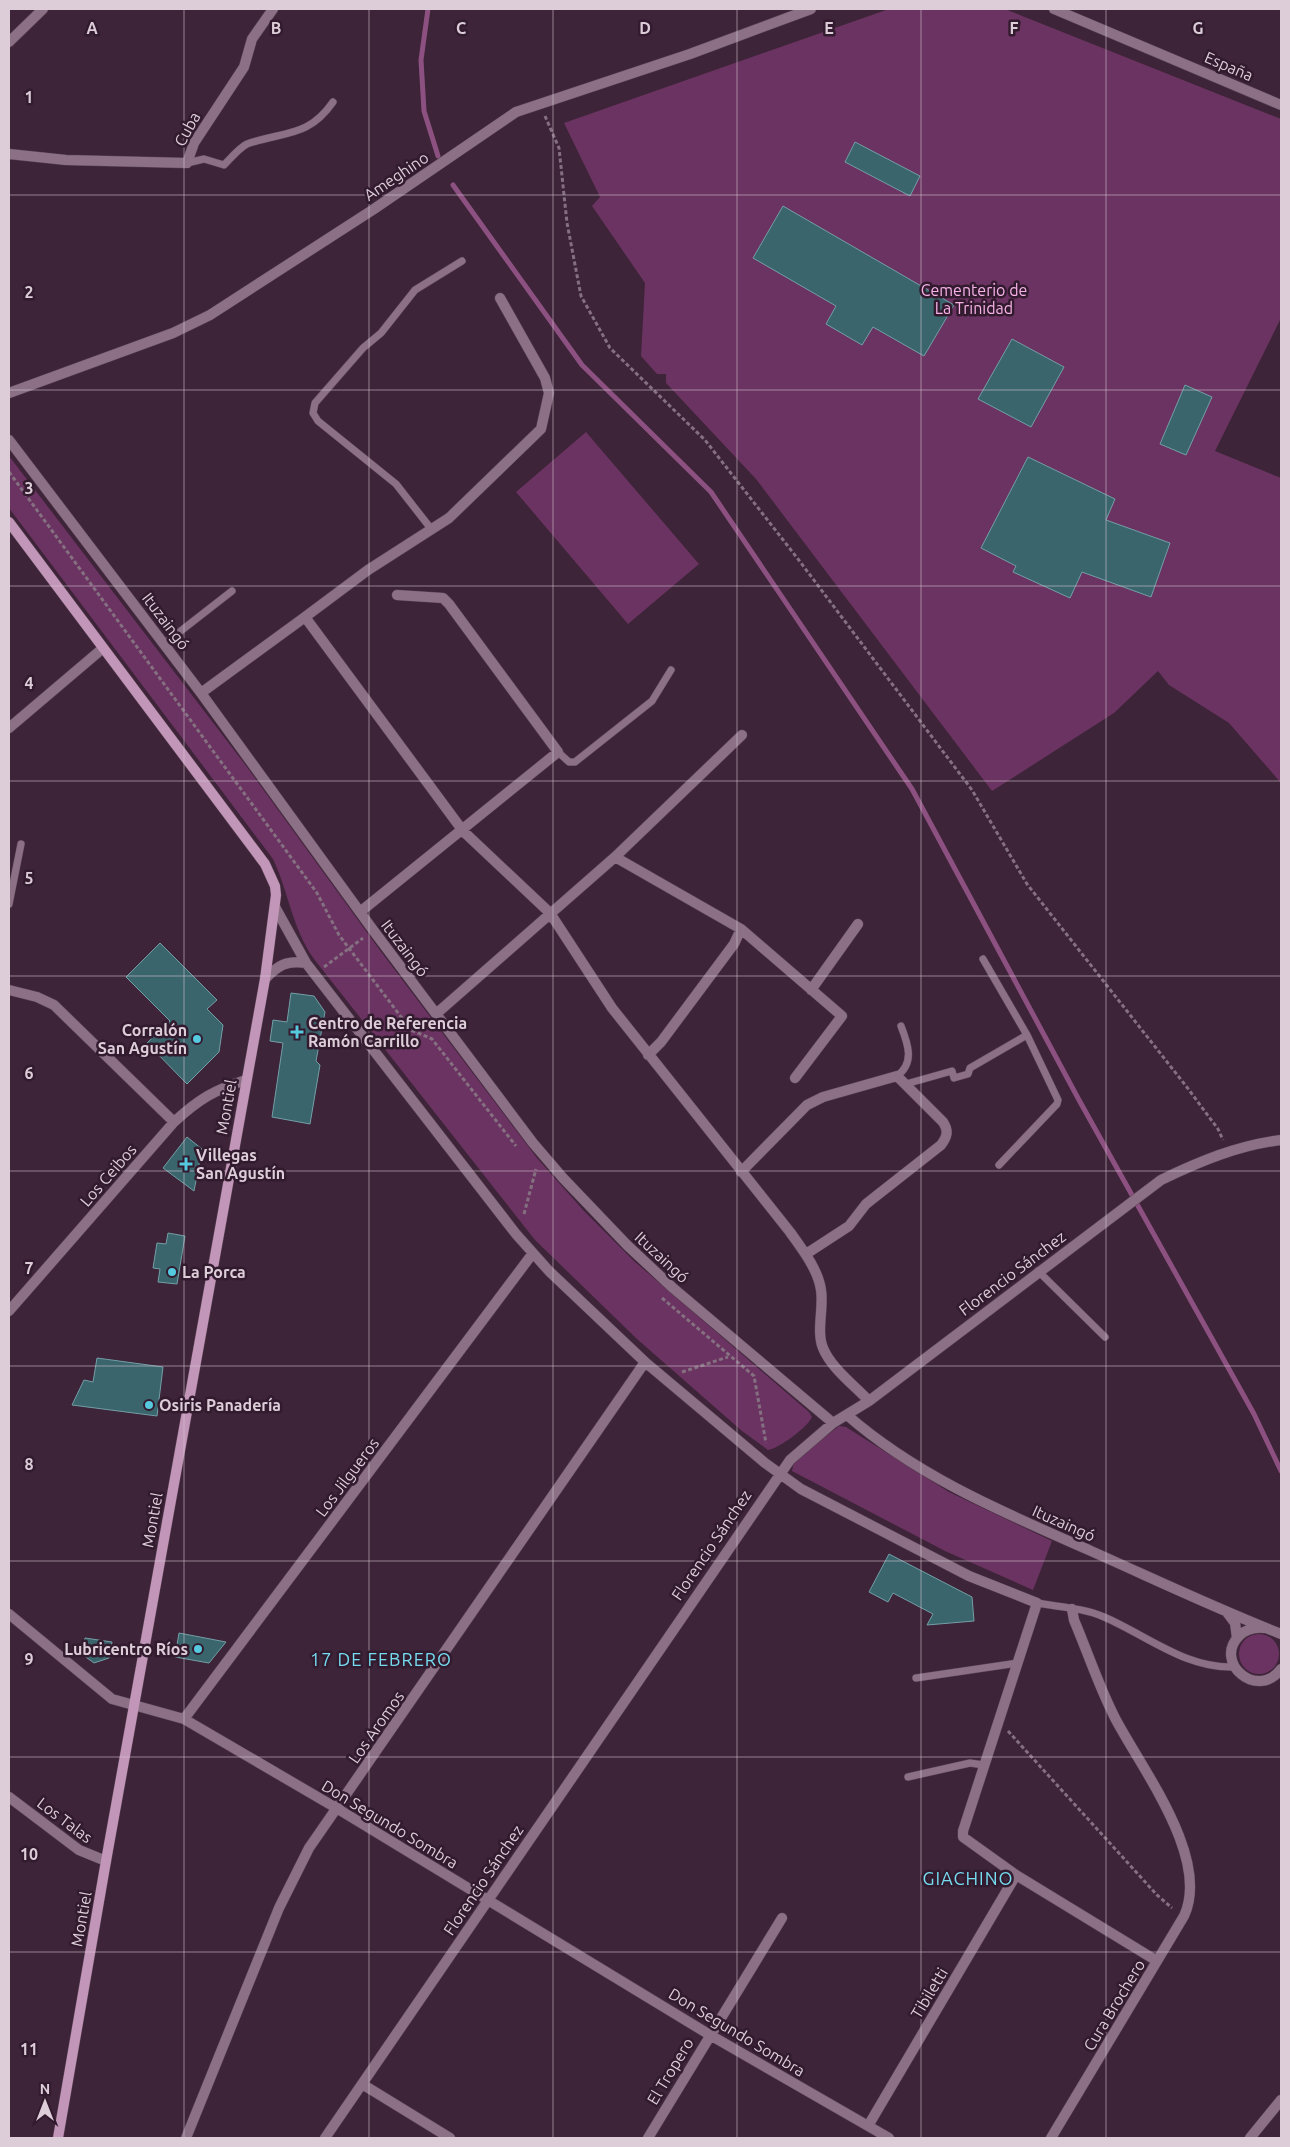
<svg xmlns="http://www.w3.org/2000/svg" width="1290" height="2147" font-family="Ubuntu,sans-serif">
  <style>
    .green { fill: #6b3361 }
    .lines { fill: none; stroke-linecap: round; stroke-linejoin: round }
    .stream { stroke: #8d5181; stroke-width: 5 }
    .building { fill: #3b656d; stroke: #739fa7 }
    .lane-casing { stroke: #5a4255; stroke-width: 8 }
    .street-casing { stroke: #5a4255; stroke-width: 11 }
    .secondary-casing { stroke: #5a4255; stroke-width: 11 }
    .path { stroke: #857081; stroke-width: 3; stroke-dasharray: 4 2.5; stroke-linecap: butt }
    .lane { stroke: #8c7186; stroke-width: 7 }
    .street { stroke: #8c7186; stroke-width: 10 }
    .secondary { stroke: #c296b8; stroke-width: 10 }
    .grid { fill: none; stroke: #ddcdd9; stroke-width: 1; stroke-opacity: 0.55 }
    .poi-dot { fill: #55cadf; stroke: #321b2e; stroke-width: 2 }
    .labels { text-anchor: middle; stroke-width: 5; stroke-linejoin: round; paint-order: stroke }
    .street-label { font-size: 16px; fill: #ddcdd9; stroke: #321b2e }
    .park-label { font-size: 16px; fill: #f7b2e8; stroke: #321b2e }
    .poi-label { font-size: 16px; font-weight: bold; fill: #ddcdd9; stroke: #321b2e; text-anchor: start }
    .neighbourhood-label { font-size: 18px; letter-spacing: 1px; fill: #76ddf1; stroke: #321b2e }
    .grid-label { font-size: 16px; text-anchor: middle; font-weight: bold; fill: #ddcdd9; stroke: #321b2e; stroke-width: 5; stroke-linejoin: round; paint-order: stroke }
  </style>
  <rect width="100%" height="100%" fill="#3d2438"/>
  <path class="green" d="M889,9H1005L1281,119V318L1215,451L1281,478V783L1229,723L1169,685L1158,671L1114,713L992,791L756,479L666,383V374H657L641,356L645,283L592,206L600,197L564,123Z
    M586,432L699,564L628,624L516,492Z
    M9,456L244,763L379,949L537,1158L584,1211L634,1261L809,1412L812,1417C808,1427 778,1449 768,1450L742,1431L637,1339L535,1240L314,959C292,928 289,893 273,859L9,508Z
    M839,1426L846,1427L949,1492L1052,1541L1033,1590L945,1551L792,1471L794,1461Z
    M1239 1654a20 20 0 1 1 40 0a20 20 0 1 1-40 0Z"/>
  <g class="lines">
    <path class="stream" d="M428,9L421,60L424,111L438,156
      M453,185L582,365L711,492L912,789L1079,1100L1254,1414L1281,1471"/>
  </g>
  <path class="building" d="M855,142L920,176L910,196L845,162Z
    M783,206L954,305L924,356L873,327L862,345L826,324L836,306L753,258Z
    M1012,339L1064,367L1031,427L978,399Z
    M1185,385L1212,397L1186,455L1160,444Z
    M1028,457L1115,499L1106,520L1170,543L1151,597L1082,572L1070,598L1013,572L1016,566L981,548Z
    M160,943L217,1000L207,1009L223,1025L219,1052L187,1084L147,1043L170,1021L126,977Z
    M291,993L314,996L325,1012L316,1061L320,1065L310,1124L272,1117L283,1043L270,1041L273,1020L287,1022Z
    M187,1137L202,1149L194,1191L163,1168Z
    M168,1233L185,1236L177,1284L158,1282L160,1269L153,1268L157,1243L166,1244Z
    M97,1358L163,1367L157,1416L72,1405L84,1380L93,1382Z
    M889,1554L972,1597L974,1621L927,1625L933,1614L893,1593L888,1602L869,1592Z
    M179,1633L226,1642L209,1663L175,1657Z
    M85,1638L112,1642L109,1658L94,1663L83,1655Z"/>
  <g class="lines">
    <g class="lane-casing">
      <path id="lane" d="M187,163L204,159L224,165C230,159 239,148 247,144C284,131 308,138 333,102
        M432,530L396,484L318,421L313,413L315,403L363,348L381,333L415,290L462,261
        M164,644L232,591
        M558,752L569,762H575L652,701L671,670
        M9,904L21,844
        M983,959L1027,1035L1058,1100L1057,1104L999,1165
        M897,1076C915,1063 908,1044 901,1026
        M906,1084L952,1071L954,1078L968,1074L970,1068L1027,1035
        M1038,1271L1105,1337
        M1037,1603C1059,1607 1084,1608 1104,1617C1148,1636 1186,1669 1235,1667
        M916,1678L1018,1663
        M908,1777L970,1763L984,1765"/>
    </g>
    <g class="street-casing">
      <path id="street" d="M1054,9L1281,105
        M9,42L43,9
        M9,154L66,160L187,163L194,143L244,67L252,39L273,9
        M9,393L173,333L210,315L374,209L516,112L690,54L811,9
        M9,440L201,693L373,930L533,1143L563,1178L627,1245L673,1288L833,1423
        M305,617L368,570L449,518L541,429L549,393L545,378L500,298
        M201,693L305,617L463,831L550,913L612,1008L790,1232C802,1249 818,1269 821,1290C824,1308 816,1331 823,1348C831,1368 854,1385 869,1401
        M9,728L102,649
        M615,857L741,929L842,1016L795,1078
        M275,907L306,963L516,1234L549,1271L645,1362L765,1463L801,1489L969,1576L1037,1603L963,1831V1837L1016,1875L1157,1961
        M360,912L558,752L449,604L443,598L397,595
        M265,979C278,965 287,960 306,963
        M9,990L37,997L54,1005L174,1122
        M811,990L858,924
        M436,1014L615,857L742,735
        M648,1055L661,1042L734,944L741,929
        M741,1172L807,1105L823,1097L897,1076L943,1122C949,1131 947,1137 941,1145L866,1204L849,1226L806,1254
        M9,1311L174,1122C199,1099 214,1090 246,1080
        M847,1415C918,1477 1005,1513 1091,1551C1154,1579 1217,1609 1281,1634
        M1226,1611L1235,1623L1237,1638
        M9,1614L112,1699L184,1719L338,1809L710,2035L889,2138
        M1264,1628C1254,1627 1246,1629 1239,1636C1213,1662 1257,1701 1281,1669
        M184,1719L533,1253
        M9,1797L79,1850L106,1861
        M362,2084L450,2138
        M868,2126L1016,1875
        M186,2138L279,1908L309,1848L645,1362
        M325,2138L790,1460L833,1423L869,1401L1161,1180C1200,1161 1239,1145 1281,1140
        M648,2138L782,1918
        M1051,2138L1184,1916C1211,1858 1141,1768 1115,1718C1099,1687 1088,1653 1074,1620L1072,1609
        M1250,2138L1281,2100"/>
    </g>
    <g class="secondary-casing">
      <path id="secondary" d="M9,522L265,864L275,886L276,895L265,979L106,1861L58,2138"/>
    </g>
    <path class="path" d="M545,116L559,148L567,223L581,296L610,348L705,440L798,559L972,790L1027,884L1186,1086L1218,1129L1223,1140
      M9,472L317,893L339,935L411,1030L432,1039L516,1146
      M324,967L363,938
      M524,1214L536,1169
      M662,1298L754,1376L766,1443
      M682,1372L728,1357
      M1008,1731L1157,1895L1172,1908"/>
    <use href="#lane" class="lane"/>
    <use href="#street" class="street"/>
    <use href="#secondary" class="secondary"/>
  </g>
  <path class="grid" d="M184,9V2138M369,9V2138M553,9V2138M737,9V2138M921,9V2138M1106,9V2138M9,195H1281M9,390H1281M9,586H1281M9,781H1281M9,976H1281M9,1171H1281M9,1366H1281M9,1561H1281M9,1757H1281M9,1952H1281"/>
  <g class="poi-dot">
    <path d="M294.5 1024.5h5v5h5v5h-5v5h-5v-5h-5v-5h5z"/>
    <circle cx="197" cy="1039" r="5"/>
    <path d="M183.5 1156.5h5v5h5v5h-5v5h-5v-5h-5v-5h5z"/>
    <circle cx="172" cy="1272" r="5"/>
    <circle cx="149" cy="1405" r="5"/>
    <circle cx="198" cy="1649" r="5"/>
  </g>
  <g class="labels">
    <g class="street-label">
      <text transform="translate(1229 66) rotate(23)" y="6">España</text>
      <text transform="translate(187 129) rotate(-61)" y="6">Cuba</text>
      <text transform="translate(396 176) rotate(-34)" y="6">Ameghino</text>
      <text transform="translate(166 621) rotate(53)" y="6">Ituzaingó</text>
      <text transform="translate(405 948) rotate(53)" y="6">Ituzaingó</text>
      <text transform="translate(226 1107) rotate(-80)" y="6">Montiel</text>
      <text transform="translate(108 1175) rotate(-49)" y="6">Los Ceibos</text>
      <text transform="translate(662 1257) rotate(43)" y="6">Ituzaingó</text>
      <text transform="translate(1012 1273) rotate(-37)" y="6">Florencio Sánchez</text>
      <text transform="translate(347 1477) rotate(-53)" y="6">Los Jilgueros</text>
      <text transform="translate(152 1520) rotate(-80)" y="6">Montiel</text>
      <text transform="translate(1064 1523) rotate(24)" y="6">Ituzaingó</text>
      <text transform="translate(711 1545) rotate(-56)" y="6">Florencio Sánchez</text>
      <text transform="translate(376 1727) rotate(-55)" y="6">Los Aromos</text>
      <text transform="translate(65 1820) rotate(37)" y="6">Los Talas</text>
      <text transform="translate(390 1824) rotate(31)" y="6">Don Segundo Sombra</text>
      <text transform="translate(483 1880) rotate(-56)" y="6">Florencio Sánchez</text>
      <text transform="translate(81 1919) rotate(-80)" y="6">Montiel</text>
      <text transform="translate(929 1993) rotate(-59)" y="6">Tibiletti</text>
      <text transform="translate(1114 2005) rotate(-59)" y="6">Cura Brochero</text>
      <text transform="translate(737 2032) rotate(31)" y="6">Don Segundo Sombra</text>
      <text transform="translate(670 2071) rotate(-59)" y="6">El Tropero</text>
    </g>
    <g class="park-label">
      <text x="974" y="296">Cementerio de<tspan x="974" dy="18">La Trinidad</tspan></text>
    </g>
    <g class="poi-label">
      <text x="308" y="1029">Centro de Referencia<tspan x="308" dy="18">Ramón Carrillo</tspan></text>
      <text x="187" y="1036" text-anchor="end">Corralón<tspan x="187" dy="18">San Agustín</tspan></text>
      <text x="196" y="1161">Villegas<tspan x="196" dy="18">San Agustín</tspan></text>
      <text x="182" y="1278">La Porca</text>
      <text x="159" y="1411">Osiris Panadería</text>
      <text x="188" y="1655" text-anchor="end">Lubricentro Ríos</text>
    </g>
    <g class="neighbourhood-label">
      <text x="381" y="1666">17 DE FEBRERO</text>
      <text x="968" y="1885">GIACHINO</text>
    </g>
  </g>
  <g class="grid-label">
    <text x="92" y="34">A</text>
    <text x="276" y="34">B</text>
    <text x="461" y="34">C</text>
    <text x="645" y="34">D</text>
    <text x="829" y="34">E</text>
    <text x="1014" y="34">F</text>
    <text x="1198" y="34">G</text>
    <text x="29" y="103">1</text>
    <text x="29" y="298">2</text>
    <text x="29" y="494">3</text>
    <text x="29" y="689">4</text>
    <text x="29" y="884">5</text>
    <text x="29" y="1079">6</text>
    <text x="29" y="1274">7</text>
    <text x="29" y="1470">8</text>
    <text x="29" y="1665">9</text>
    <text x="29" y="1860">10</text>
    <text x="29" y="2055">11</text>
  </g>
  <rect width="1290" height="2147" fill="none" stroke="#ddcdd9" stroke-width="20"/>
  <g transform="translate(45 2102)" stroke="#321b2e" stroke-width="4" paint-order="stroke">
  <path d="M0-4L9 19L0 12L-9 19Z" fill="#ddcdd9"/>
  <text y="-8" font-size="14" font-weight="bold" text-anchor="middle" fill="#ddcdd9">N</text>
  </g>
</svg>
